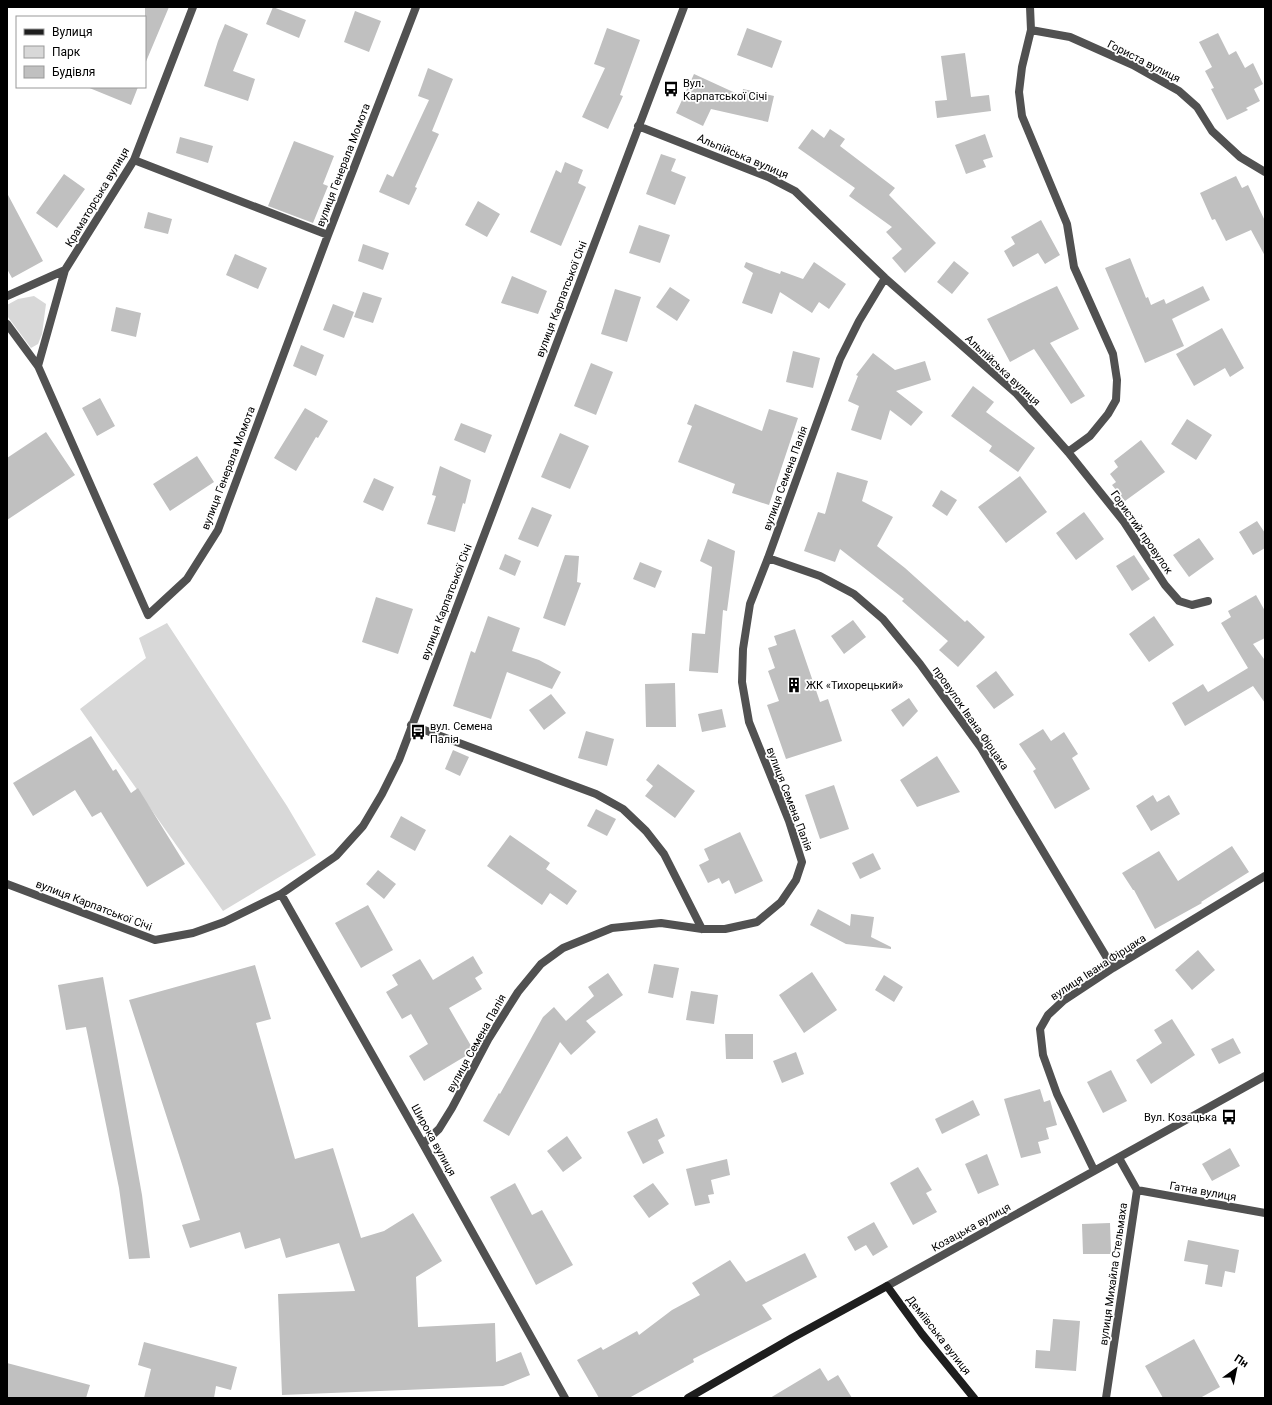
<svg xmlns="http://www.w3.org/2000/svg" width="1272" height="1405" font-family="Roboto,sans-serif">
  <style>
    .green { fill: #d8d8d8 }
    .building { fill: #c0c0c0 }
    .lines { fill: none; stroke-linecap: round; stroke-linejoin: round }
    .street { stroke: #515151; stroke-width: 8 }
    .secondary { stroke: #1e1e1e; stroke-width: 8 }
    .labels { text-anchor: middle; stroke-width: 3.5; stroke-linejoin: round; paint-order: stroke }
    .street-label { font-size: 11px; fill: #000; stroke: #fff }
    .poi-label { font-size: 11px; fill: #000; stroke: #fff; text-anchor: start }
  </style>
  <rect width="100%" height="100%" fill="#fff"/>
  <path class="green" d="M34,296L46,304L42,334L38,344L31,348L8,317L7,305L18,299Z
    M167,623L287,806L316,855L223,911L80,709L146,658L139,638Z"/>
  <path class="building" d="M145,7H169L145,64Z
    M273,7L306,20L299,38L266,24Z
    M355,11L381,21L369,52L344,42Z
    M225,24L248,34L233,71L255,79L248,101L204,86L218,41Z
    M607,28L640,40L620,95L623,96L608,129L582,117L605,68L594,64Z
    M747,28L782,41L772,68L737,55Z
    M1218,33L1229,55L1236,51L1245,68L1253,63L1263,84L1254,89L1260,101L1246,108L1248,110L1227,120L1211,89L1214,88L1205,71L1212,67L1199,42Z
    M965,53L971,97L989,95L991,111L937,118L935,101L947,100L941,56Z
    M428,68L453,79L432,131L439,134L415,187L417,188L409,205L379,192L387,174L393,177L429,100L418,96Z
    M694,74L742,96L743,89L774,96L768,122L711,109L703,126L676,113Z
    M87,87H138L131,105Z
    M812,129L824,138L830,129L845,139L840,146L895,188L889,195L936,243L905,273L892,258L902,249L886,232L892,227L849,196L855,188L798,148Z
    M985,134L993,157L983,160L986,167L966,174L955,145Z
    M180,137L213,146L208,163L176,153Z
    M294,141L334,156L323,184L328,186L313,223L268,206Z
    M661,154L676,159L671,171L686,177L675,205L646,194Z
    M565,162L583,170L578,183L586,187L561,246L530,232L556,170L561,173Z
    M64,174L85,189L57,228L36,213Z
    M1236,176L1242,188L1248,185L1265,221V256L1251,230L1226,241L1215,219L1212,220L1200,193Z
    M7,193L43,261L12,278L7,269Z
    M478,201L500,214L487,237L465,225Z
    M148,212L172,219L168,234L144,228Z
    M1041,220L1060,255L1045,264L1038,253L1013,267L1004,251L1015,244L1011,237Z
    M639,225L670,235L660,263L629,253Z
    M363,244L389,253L383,270L358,261Z
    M235,254L267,268L258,289L226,275Z
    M1130,258L1146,298L1148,297L1151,305L1164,299L1166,304L1203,286L1210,300L1172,319L1184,346L1145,363L1105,268Z
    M954,261L969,273L952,294L937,282Z
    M746,262L780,274L781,271L803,279L814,262L846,284L829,309L819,302L812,313L780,292L772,314L742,303L753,273L744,267Z
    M512,276L547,291L538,314L501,303Z
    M1057,286L1079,329L1050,343L1085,396L1071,404L1034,349L1010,362L987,319Z
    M670,287L690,300L677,321L656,307Z
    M615,289L641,297L627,342L601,334Z
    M363,292L382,298L373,323L354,317Z
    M333,304L354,312L344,338L323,330Z
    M116,307L141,313L136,337L111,331Z
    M1222,328L1244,368L1230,377L1225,368L1194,386L1176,354Z
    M301,345L324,355L316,376L293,366Z
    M793,351L820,358L813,388L786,382Z
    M873,353L895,370L925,361L931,380L896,391L923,412L911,426L890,410L881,440L851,430L859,406L848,401L858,376L856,375Z
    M591,363L613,372L596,415L574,406Z
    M973,386L994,402L986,412L1035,448L1018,472L989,451L992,446L951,416Z
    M100,398L115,426L97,436L82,408Z
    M695,404L762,431L769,409L798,418L769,505L732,493L735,484L678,462L692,426L687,424Z
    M305,408L328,421L318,438L316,437L296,471L274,458Z
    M1187,419L1212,435L1196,460L1171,444Z
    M461,423L492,435L485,453L454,440Z
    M46,432L75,475L7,520V458Z
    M560,433L589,446L570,489L541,477Z
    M1141,440L1165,472L1125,501L1112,485L1116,482L1110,474L1118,467L1114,461Z
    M197,456L214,482L170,511L153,484Z
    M440,466L471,480L465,504L463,503L455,532L427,524L436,496L432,495Z
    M837,472L868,481L862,501L893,517L877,546L905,568L965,622L967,620L985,637L958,667L939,650L948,641L902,601L904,599L840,549L835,562L804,551L818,512L825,514Z
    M1020,476L1047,512L1006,543L978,507Z
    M374,478L394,487L383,511L363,502Z
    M941,490L957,500L947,516L932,506Z
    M532,507L552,515L538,547L518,539Z
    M1084,512L1104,539L1076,560L1056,533Z
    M1257,521L1265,533V548L1253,555L1239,532Z
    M1199,538L1214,559L1189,577L1173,555Z
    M708,539L735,551L727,611L723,610L718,673L689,671L692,633L705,634L712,567L700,561Z
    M505,554L521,561L515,576L499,569Z
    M565,555L579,556L577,582L581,583L565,626L543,618Z
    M1134,555L1150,579L1132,591L1116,566Z
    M640,562L662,571L655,588L633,579Z
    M1256,595L1265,611V638L1253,644L1264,659L1265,658V703L1253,686L1185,726L1172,703L1203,684L1208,692L1248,668L1221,623L1231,617L1228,611Z
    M376,597L413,609L398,654L362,642Z
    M488,616L520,628L512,651L539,660L561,672L552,689L507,672L491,719L453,706L471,651L475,653Z
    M1154,616L1174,645L1149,662L1129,634Z
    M853,620L866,637L844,654L831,636Z
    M795,629L820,702L828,699L842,741L786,759L767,705L779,701L768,671L775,668L768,648L777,645L774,636Z
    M996,671L1014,695L994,709L976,686Z
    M675,683L676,727H646L645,684Z
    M551,694L566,713L544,730L529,710Z
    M909,698L918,711L903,727L891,710Z
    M722,709L726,727L702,732L698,714Z
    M1043,729L1051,741L1064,732L1078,754L1072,758L1090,789L1055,809L1033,771L1036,769L1019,744Z
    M586,731L614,739L607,766L578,758Z
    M91,736L113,771L116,769L131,793L138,788L185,864L147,887L101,812L92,817L75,790L33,816L13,783Z
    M453,750L469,757L460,776L445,769Z
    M937,756L960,792L917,807L900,780Z
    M658,764L695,791L675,818L645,796L653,786L646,780Z
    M834,785L849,829L820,839L805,795Z
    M1153,795L1157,802L1169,795L1180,814L1151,831L1136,806Z
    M596,809L616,819L607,836L587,826Z
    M401,816L426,830L415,851L390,837Z
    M740,832L763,881L735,894L729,880L722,884L719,878L708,883L699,865L709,860L704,849Z
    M510,835L550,863L546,869L577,891L567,905L550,893L542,905L487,866Z
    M1232,846L1249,872L1201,902L1202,903L1155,929L1134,890H1133L1122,873L1159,851L1178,881Z
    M873,853L881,869L860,879L852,863Z
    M378,870L396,884L384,899L366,884Z
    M368,905L393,950L361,968L335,923Z
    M818,909L850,926L851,914L874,917L871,937L891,947V949L846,944L810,925Z
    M1198,950L1215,970L1192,990L1175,970Z
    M473,956L483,973L475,978L482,989L449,1008L474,1051L424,1081L409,1056L428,1044L411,1014L402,1019L386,992L398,985L392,975L420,959L433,980Z
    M654,964L679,968L673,998L648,993Z
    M255,965L271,1019L256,1023L295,1159L333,1148L361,1238L384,1231L413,1213L442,1261L416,1277L418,1327L495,1323L496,1362L521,1352L530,1375L503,1386L282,1395L278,1294L355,1291L339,1243L286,1258L280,1238L245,1249L240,1232L190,1248L182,1225L200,1220L129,1000Z
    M812,972L837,1010L804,1033L779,995Z
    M608,973L623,995L586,1021L596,1032L571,1055L560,1042L509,1136L483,1121L499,1093L500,1094L543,1017L554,1007L566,1021L594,996L588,987Z
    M884,975L903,987L894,1002L875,990Z
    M103,977L142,1195L150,1258L129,1259L119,1188L86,1027L66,1030L58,985Z
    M691,991L718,995L714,1024L686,1020Z
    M1172,1019L1195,1055L1151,1084L1136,1060L1162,1043L1154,1030Z
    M725,1034H753V1059H726Z
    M1233,1038L1241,1053L1219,1064L1211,1049Z
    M796,1052L804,1074L782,1083L773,1061Z
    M1111,1070L1127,1101L1103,1113L1087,1082Z
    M1040,1089L1044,1102L1050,1100L1057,1125L1046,1128L1049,1139L1038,1142L1041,1153L1021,1158L1004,1099Z
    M973,1100L980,1115L942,1134L935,1119Z
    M657,1118L665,1136L658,1140L664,1153L643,1164L627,1132Z
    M567,1136L582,1158L563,1172L547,1151Z
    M1230,1148L1240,1166L1212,1181L1202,1164Z
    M987,1154L999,1185L978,1194L965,1164Z
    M727,1159L730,1175L711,1180L714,1194L708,1195L710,1203L695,1206L686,1169Z
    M918,1167L932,1190L926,1193L937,1212L913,1225L890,1183Z
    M515,1183L532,1215L542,1210L573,1265L536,1285L490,1197Z
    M653,1183L669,1204L649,1218L633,1196Z
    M874,1222L888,1247L873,1256L866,1245L855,1251L847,1237Z
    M1110,1223L1111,1254H1083L1082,1224Z
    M1188,1240L1239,1250L1235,1273L1225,1271L1222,1287L1205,1284L1208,1265L1184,1261Z
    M805,1253L817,1277L762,1305L772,1319L693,1359L694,1362L629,1398H599L577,1360L601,1347L603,1350L637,1331L639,1335L672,1310L700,1295L692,1283L730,1260L746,1282Z
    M1053,1319L1080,1321L1076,1371L1035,1368L1036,1350L1050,1351Z
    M1194,1339L1220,1387L1200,1398H1163L1145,1366Z
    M144,1342L237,1367L231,1390L216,1386L214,1398H144L151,1369L138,1365Z
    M7,1363L90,1385L86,1398H7Z
    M820,1368L828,1381L838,1375L852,1398H770Z"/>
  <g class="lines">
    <path class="street" d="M1031,30L1070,37L1133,65L1179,91L1197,107L1212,131L1240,157L1265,172
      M638,126L768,177L795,191L885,278L1017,394L1068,452L1090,436L1108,414L1116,400L1117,380L1113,354L1074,267L1067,224L1022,116L1019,92L1022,67L1031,30L1030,7
      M134,160L328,235
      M7,296L65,270L134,160L193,7
      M7,324L38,366L148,615L187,579L218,530L328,235L416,7
      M38,366L65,270
      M1068,452L1124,522L1165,585L1179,601L1192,605L1208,601
      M768,558L820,576L854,594L883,619L920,664L981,748L1113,968
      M411,725L596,794L623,809L646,831L664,854L702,929
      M7,884L155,940L193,933L224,922L281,894L336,856L363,826L382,794L399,760L684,7
      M281,894L423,1144L565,1398
      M423,1144L439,1129L452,1108L489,1038L518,992L541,964L563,948L612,928L661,923L702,929H725L757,922L781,902L796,880L802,862L789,821L749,722L742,682L743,649L750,604L768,558L840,359L859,321L885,278
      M1094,1170L1057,1094L1043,1055L1040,1029L1048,1015L1063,1001L1113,968L1265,876
      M1137,1190L1265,1213
      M887,1286L1265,1076
      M1106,1398L1137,1190L1119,1158"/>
    <path class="secondary" d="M688,1398L792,1338L887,1286L922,1334L974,1398"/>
  </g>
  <defs>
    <g id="bus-bare" transform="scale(1.2)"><path d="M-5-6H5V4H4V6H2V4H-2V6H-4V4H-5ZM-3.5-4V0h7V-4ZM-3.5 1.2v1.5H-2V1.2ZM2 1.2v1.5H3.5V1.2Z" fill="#000" stroke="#fff" stroke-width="2.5" paint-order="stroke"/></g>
    <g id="building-bare" transform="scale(1.2)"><path d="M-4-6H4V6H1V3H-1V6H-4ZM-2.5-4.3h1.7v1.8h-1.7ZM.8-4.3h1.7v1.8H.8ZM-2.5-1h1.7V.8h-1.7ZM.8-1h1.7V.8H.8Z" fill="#000" stroke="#fff" stroke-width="2.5" paint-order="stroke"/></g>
  </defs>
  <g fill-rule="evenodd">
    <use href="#bus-bare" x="671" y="89"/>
    <use href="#building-bare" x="794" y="685"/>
    <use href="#bus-bare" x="418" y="732"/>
    <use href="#bus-bare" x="1229" y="1117"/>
  </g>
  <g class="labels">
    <g class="street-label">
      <text transform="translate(1144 61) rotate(27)" y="4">Гориста вулиця</text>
      <text transform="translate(743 156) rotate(23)" y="4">Альпійська вулиця</text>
      <text transform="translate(343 165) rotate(-69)" y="4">вулиця Генерала Момота</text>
      <text transform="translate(97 197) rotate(-59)" y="4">Краматорська вулиця</text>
      <text transform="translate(561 299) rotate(-69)" y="4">вулиця Карпатської Січі</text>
      <text transform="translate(1003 370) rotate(43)" y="4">Альпійська вулиця</text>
      <text transform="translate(228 468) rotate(-69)" y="4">вулиця Генерала Момота</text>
      <text transform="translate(785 478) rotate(-70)" y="4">вулиця Семена Палія</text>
      <text transform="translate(1142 532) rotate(55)" y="4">Гористий провулок</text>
      <text transform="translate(446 602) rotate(-69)" y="4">вулиця Карпатської Січі</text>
      <text transform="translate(971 718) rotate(55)" y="4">провулок Івана Фірцака</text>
      <text transform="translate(790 799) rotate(69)" y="4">вулиця Семена Палія</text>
      <text transform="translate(94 905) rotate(21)" y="4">вулиця Карпатської Січі</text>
      <text transform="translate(1098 967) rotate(-33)" y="4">вулиця Івана Фірцака</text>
      <text transform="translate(476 1043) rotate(-61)" y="4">вулиця Семена Палія</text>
      <text transform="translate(434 1140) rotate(61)" y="4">Широка вулиця</text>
      <text transform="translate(1203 1191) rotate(10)" y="4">Гатна вулиця</text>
      <text transform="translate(971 1227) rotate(-29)" y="4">Козацька вулиця</text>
      <text transform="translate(1113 1274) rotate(-82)" y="4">вулиця Михайла Стельмаха</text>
      <text transform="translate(939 1335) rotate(52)" y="4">Деміївська вулиця</text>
    </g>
    <g class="poi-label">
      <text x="683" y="87">Вул.<tspan x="683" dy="13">Карпатської Січі</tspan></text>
      <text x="806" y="689">ЖК «Тихорецький»</text>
      <text x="430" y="730">вул. Семена<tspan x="430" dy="13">Палія</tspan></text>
      <text x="1217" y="1121" text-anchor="end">Вул. Козацька</text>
    </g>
  </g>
  <rect width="1272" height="1405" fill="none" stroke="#000000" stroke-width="16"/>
  <rect x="16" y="16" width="130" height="72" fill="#ffffff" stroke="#999999"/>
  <rect x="24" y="29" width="20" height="6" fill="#1e1e1e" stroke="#999999"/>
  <text x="52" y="36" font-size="12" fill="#000000">Вулиця</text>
  <rect x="24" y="46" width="20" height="12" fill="#d8d8d8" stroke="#999999"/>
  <text x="52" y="56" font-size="12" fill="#000000">Парк</text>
  <rect x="24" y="66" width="20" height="12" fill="#c0c0c0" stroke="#999999"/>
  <text x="52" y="76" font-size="12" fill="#000000">Будівля</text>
  <g transform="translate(1236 1369) rotate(33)" stroke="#ffffff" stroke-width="3" paint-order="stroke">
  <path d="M0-3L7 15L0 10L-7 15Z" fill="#000000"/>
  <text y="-6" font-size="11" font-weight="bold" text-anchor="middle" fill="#000000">Пн</text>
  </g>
</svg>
